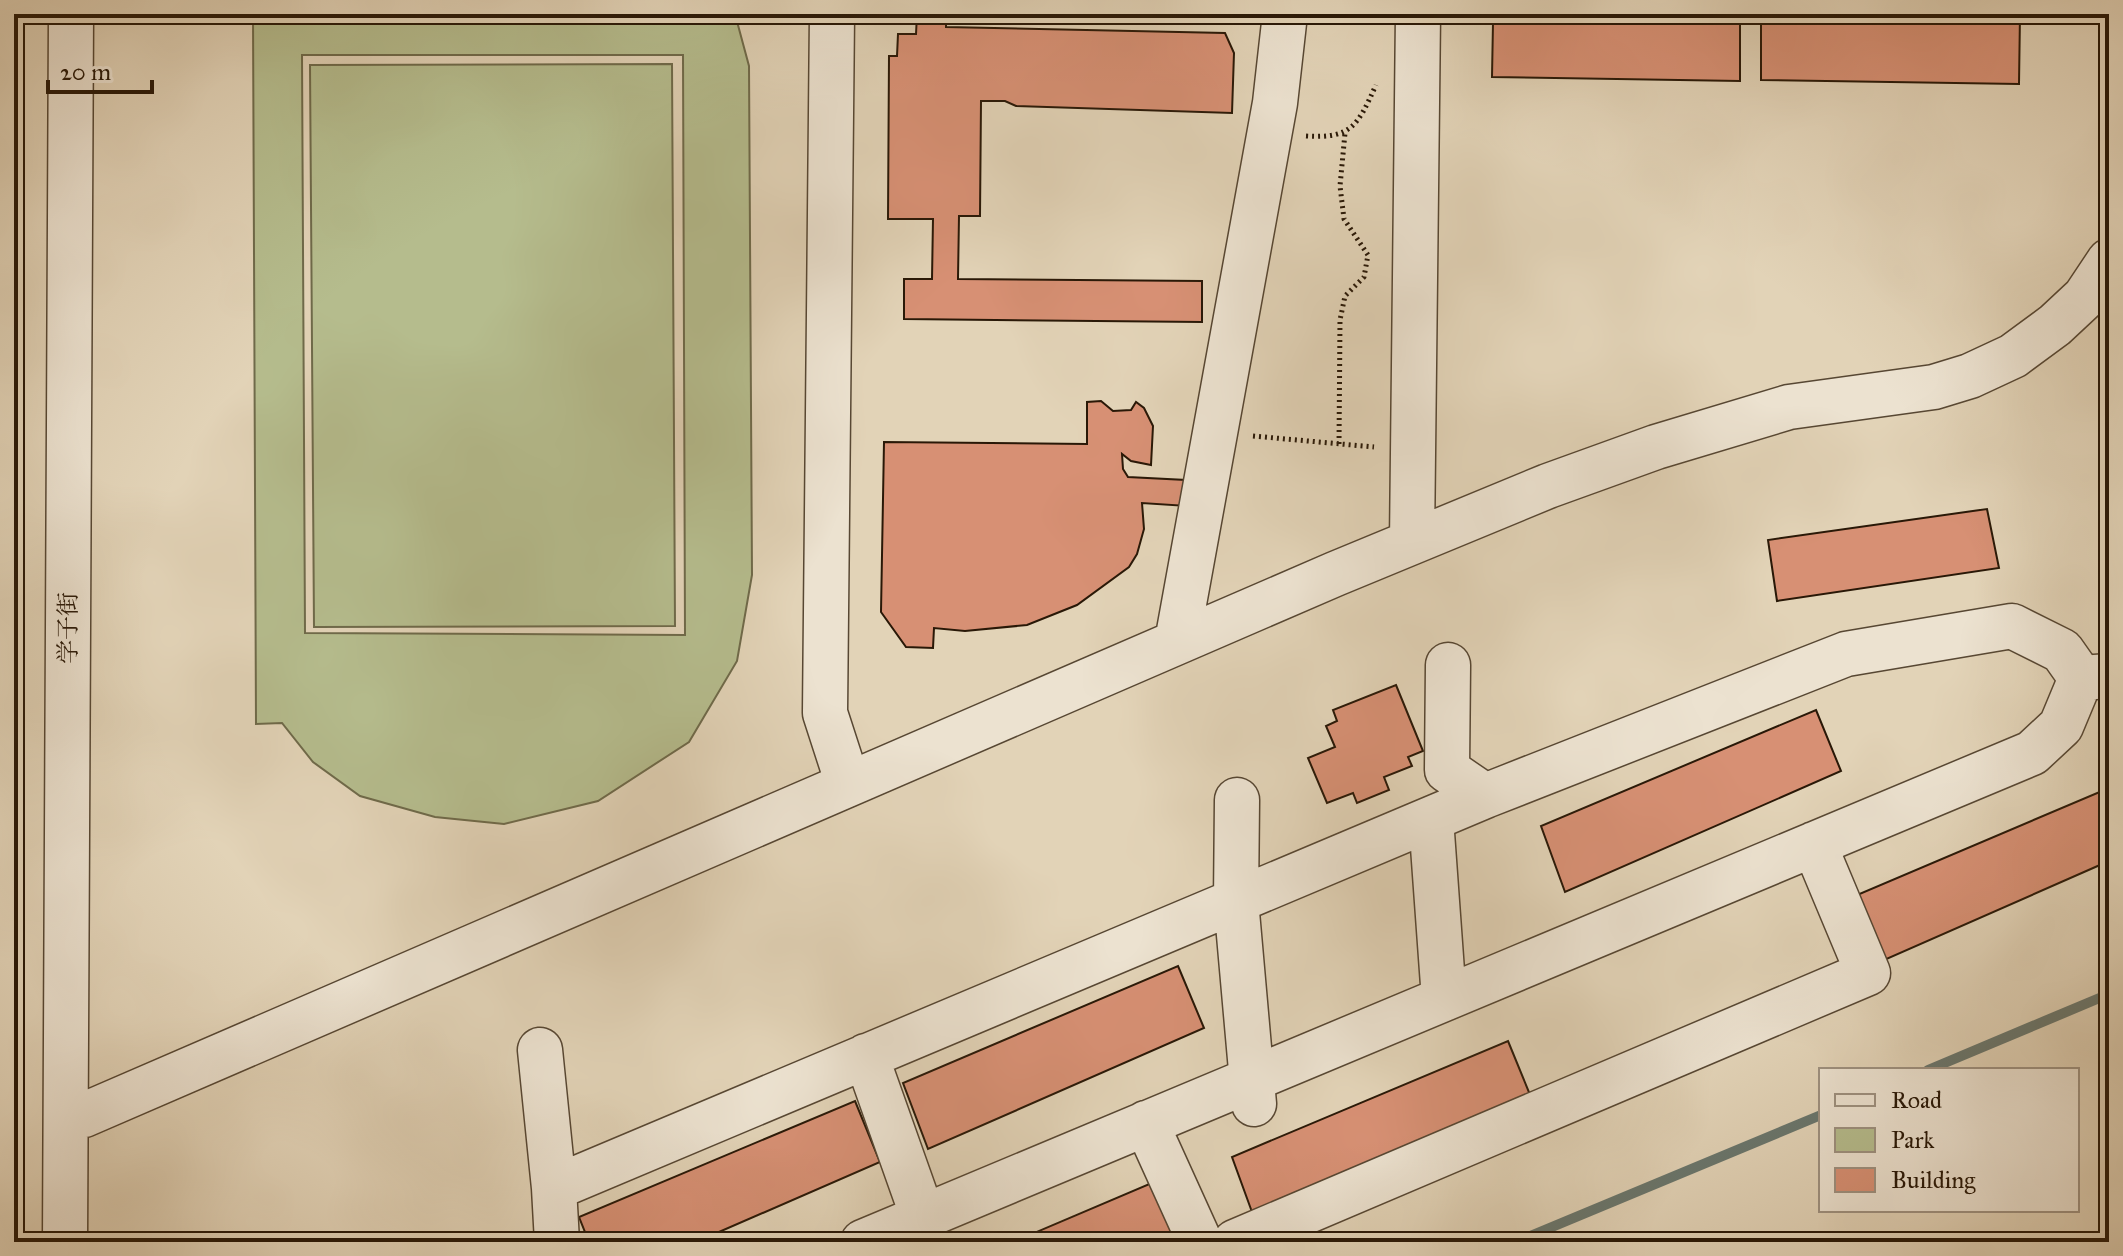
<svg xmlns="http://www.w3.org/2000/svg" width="2123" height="1256" font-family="'IM FELL Great Primer','Noto Serif SC',serif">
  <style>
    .green { fill: #b5bc8d; stroke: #6f6a4a; stroke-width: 2; fill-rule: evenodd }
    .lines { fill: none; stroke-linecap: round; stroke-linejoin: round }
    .stream { stroke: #6a776e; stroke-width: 10 }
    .building { fill: #d79074; stroke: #291807; stroke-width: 2 }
    .minor-casing { stroke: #574733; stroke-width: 47 }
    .path { stroke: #291807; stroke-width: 5; stroke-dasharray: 2 4; stroke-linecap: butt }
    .minor { stroke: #ece2d0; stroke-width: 44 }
    .labels { text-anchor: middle; stroke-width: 6; stroke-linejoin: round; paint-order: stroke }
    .street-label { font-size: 24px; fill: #291807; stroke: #ece2d0 }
  </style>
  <rect width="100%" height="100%" fill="#e2d3b7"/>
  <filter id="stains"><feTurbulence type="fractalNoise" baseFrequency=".0025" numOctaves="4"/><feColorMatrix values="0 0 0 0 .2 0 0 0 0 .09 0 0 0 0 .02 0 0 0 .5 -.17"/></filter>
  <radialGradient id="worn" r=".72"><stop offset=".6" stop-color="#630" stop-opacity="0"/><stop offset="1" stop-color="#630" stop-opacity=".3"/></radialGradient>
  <path class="green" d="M253,14H735L749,66L752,575L737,661L689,742L598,801L504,824L435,817L360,796L313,762L282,723L256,724ZM302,55H683L685,635L305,633Z
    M672,64L675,626L314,627L310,65Z"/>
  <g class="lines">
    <path class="stream" d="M1928,1070L2109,994
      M1516,1242L1821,1115"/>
  </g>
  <path class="building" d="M917,14H946V27L1225,33L1234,53L1232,113L1016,106L1005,101H981L980,216H959L958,279L1202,281V322L904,319V279H932L933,219H888L889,56H897L898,34H916Z
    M1477,14H1740V81L1492,77L1493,23H1477Z
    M1761,14H2020L2019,84L1761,80Z
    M1101,401L1113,411L1131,410L1136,402L1144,408L1153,426L1151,465L1131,461L1122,454L1123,469L1128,477L1186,480L1187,506L1142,503L1144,529L1137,554L1129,567L1077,605L1027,625L965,631L934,628L933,648L906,647L881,612L884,442L1087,444V402Z
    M1987,509L1999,568L1777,601L1768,540Z
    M1396,685L1423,751L1408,757L1412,766L1384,777L1389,790L1357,803L1353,793L1327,803L1308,758L1335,747L1326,726L1337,721L1333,710Z
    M1816,710L1841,771L1565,892L1541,826Z
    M2109,788V861L1882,961L1857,895Z
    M1178,966L1204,1028L928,1149L903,1083Z
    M1508,1041L1533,1102L1256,1223L1232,1157Z
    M855,1101L880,1162L696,1242H589L579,1217Z
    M1154,1182L1179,1242H1013Z"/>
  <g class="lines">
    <g class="minor-casing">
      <path id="minor" d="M832,14L825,713L848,784
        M1412,542L1418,14
        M1177,642L1275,103L1285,14
        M1448,665L1447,770L1485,796L1846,654L2012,626L2062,651L2081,678L2109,676
        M1237,800L1236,901L1254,1104
        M1431,819L1444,999
        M540,1050L554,1188L1485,796
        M866,1056L923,1217
        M66,1118L84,1115L1335,574L1548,486L1656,447L1789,407L1934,387L1970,376L2013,356L2055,325L2085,297L2109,261
        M1146,1123L1200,1242
        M554,1188L557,1242
        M65,1242L71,14
        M863,1242L2032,753L2061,726L2081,678
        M1235,1242L1868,973L1814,844"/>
    </g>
    <path class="path" d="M1306,136C1353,139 1358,124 1376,85
      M1253,436L1374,447
      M1339,444L1340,320L1345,296L1364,277L1368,255L1344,219L1340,186L1345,133"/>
    <use href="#minor" class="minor"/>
  </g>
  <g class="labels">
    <g class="street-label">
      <text transform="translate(68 628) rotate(-90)" y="8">学子街</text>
    </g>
  </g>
  <rect width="2123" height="1256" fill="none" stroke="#e2d3b7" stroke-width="48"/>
  <rect x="16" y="16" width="2091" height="1224" fill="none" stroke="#291807" stroke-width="4"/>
  <rect x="24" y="24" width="2075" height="1208" fill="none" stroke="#291807" stroke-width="2"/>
  <rect x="1819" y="1068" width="260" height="144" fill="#ece2d0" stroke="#9e9180" stroke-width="2"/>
  <rect x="1835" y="1094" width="40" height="12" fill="#ece2d0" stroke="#9e9180" stroke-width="2"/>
  <text x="1891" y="1108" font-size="24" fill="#291807">Road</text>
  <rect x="1835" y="1128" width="40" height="24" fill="#b5bc8d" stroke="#9e9180" stroke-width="2"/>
  <text x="1891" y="1148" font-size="24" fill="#291807">Park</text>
  <rect x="1835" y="1168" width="40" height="24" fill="#d79074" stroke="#9e9180" stroke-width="2"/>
  <text x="1891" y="1188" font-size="24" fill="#291807">Building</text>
  <path d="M48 80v12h104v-12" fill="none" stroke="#291807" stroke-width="4"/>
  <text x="60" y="80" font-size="24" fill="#291807" stroke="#ece2d0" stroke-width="6" paint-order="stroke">20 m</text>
  <rect width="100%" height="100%" filter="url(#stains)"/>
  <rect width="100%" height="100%" fill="url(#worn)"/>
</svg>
